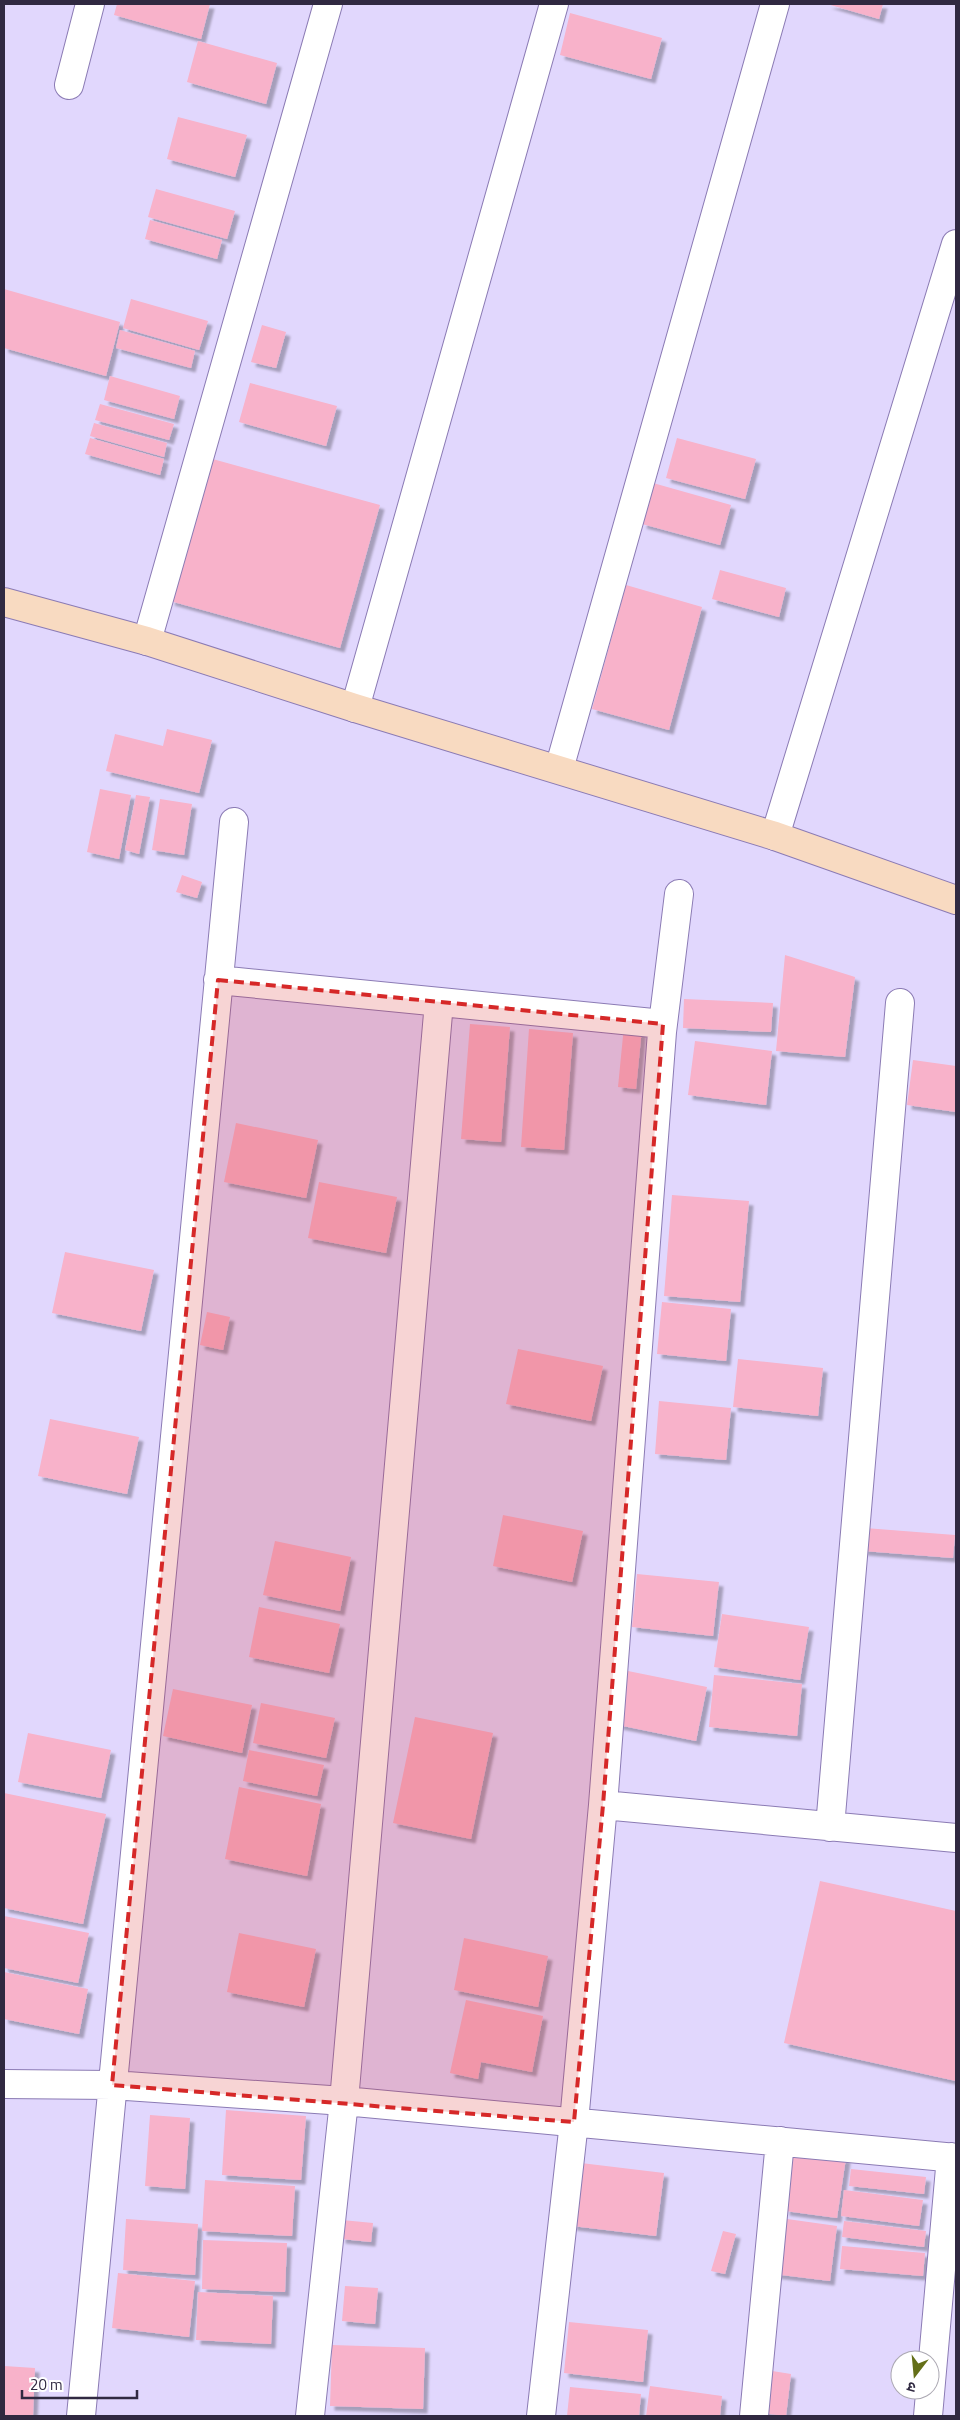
<svg xmlns="http://www.w3.org/2000/svg" width="960" height="2420" font-family="'Titillium Web','Noto Sans Devanagari',sans-serif">
  <style>
    .building { fill: #f8b2ca; filter: url(#shadow) }
    .lines { fill: none; stroke-linecap: round; stroke-linejoin: round }
    .street-casing { stroke: #8b7bb4; stroke-width: 30 }
    .secondary-casing { stroke: #8b7bb4; stroke-width: 30 }
    .street { stroke: #fff; stroke-width: 28 }
    .secondary { stroke: #f8dac1; stroke-width: 28 }
    .marked { fill: #d62828; fill-opacity: 0.2; stroke: #d62828; stroke-width: 4; stroke-dasharray: 10 6; stroke-linejoin: round }
  </style>
  <defs>
    <filter id="shadow"><feDropShadow dx="4.5" dy="4.5" stdDeviation="1" flood-color="#0004"/></filter>
  </defs>
  <rect width="100%" height="100%" fill="#e1d7fd"/>
  <path class="building" d="M117,4H210L201,39L114,15Z
    M827,4H883L879,19Z
    M570,13L662,38L651,79L560,55Z
    M198,41L277,63L266,104L187,82Z
    M178,117L247,135L235,177L167,159Z
    M156,189L235,211L227,239L148,217Z
    M150,220L222,240L217,259L145,239Z
    M4,289L120,322L106,376L4,348Z
    M131,299L208,321L199,350L123,328Z
    M262,325L286,332L276,368L251,362Z
    M120,330L195,351L191,368L116,348Z
    M110,376L180,396L174,419L104,400Z
    M250,383L337,406L326,446L239,422Z
    M100,404L174,424L169,440L95,420Z
    M94,423L167,443L164,457L90,436Z
    M90,438L164,459L160,475L85,454Z
    M677,438L756,459L745,499L666,478Z
    M209,458L380,505L340,648L170,601Z
    M653,483L731,505L720,545L642,524Z
    M720,570L786,588L779,617L712,599Z
    M626,585L702,607L669,730L592,709Z
    M167,729L212,740L199,793L106,771L115,734L163,746Z
    M100,789L131,795L119,859L87,852Z
    M136,795L150,797L139,854L125,850Z
    M160,799L192,804L184,855L152,850Z
    M182,875L202,882L197,898L176,892Z
    M785,955L855,977L845,1057L776,1051Z
    M684,999L773,1003L771,1032L683,1028Z
    M470,1024L510,1027L501,1142L461,1139Z
    M624,1026L642,1028L636,1089L618,1087Z
    M529,1029L573,1033L564,1150L521,1147Z
    M695,1041L772,1051L766,1105L688,1095Z
    M913,1060L956,1066V1112L907,1105Z
    M236,1123L318,1140L306,1198L224,1182Z
    M319,1182L397,1197L386,1253L308,1238Z
    M672,1195L749,1201L740,1302L664,1296Z
    M65,1252L154,1270L141,1331L52,1313Z
    M662,1302L731,1309L726,1361L657,1354Z
    M207,1312L230,1317L223,1350L200,1345Z
    M518,1349L603,1366L591,1421L506,1404Z
    M738,1359L823,1368L818,1416L733,1407Z
    M659,1401L731,1408L726,1460L655,1454Z
    M50,1419L139,1437L127,1494L38,1476Z
    M503,1515L583,1531L572,1582L493,1566Z
    M865,1528L955,1535L953,1558L863,1551Z
    M275,1541L351,1557L340,1611L263,1595Z
    M637,1574L719,1582L713,1636L632,1627Z
    M259,1607L340,1624L329,1673L249,1657Z
    M722,1614L809,1627L800,1680L714,1667Z
    M628,1671L707,1687L696,1741L618,1725Z
    M714,1675L802,1684L797,1736L709,1727Z
    M173,1689L252,1705L242,1753L163,1736Z
    M261,1703L335,1718L326,1758L253,1743Z
    M415,1717L493,1733L471,1839L393,1823Z
    M28,1733L111,1750L101,1798L18,1782Z
    M249,1750L324,1765L317,1796L243,1781Z
    M239,1787L321,1804L307,1876L225,1859Z
    M4,1793L106,1814L83,1924L4,1908Z
    M820,1881L956,1911V2081L784,2043Z
    M4,1916L89,1933L78,1983L4,1968Z
    M239,1933L316,1949L304,2007L227,1992Z
    M464,1938L548,1956L538,2007L454,1990Z
    M4,1972L88,1989L79,2034L4,2019Z
    M466,2000L543,2016L532,2072L481,2062L478,2079L450,2073Z
    M226,2110L306,2116L301,2180L222,2175Z
    M150,2115L190,2118L185,2189L145,2186Z
    M793,2150L846,2158L837,2218L785,2211Z
    M581,2163L664,2173L656,2236L572,2226Z
    M851,2169L926,2177L924,2194L849,2186Z
    M205,2180L295,2186L292,2236L202,2231Z
    M844,2190L923,2200L919,2226L841,2216Z
    M780,2218L837,2226L830,2281L773,2274Z
    M126,2219L198,2224L195,2275L123,2270Z
    M342,2220L373,2223L371,2242L341,2239Z
    M844,2221L926,2231L924,2247L842,2237Z
    M723,2231L736,2234L725,2274L711,2271Z
    M203,2240L287,2243L285,2292L202,2289Z
    M842,2246L925,2253L923,2276L840,2269Z
    M118,2273L195,2281L189,2337L112,2328Z
    M345,2286L378,2288L375,2324L342,2321Z
    M198,2292L273,2296L271,2344L196,2340Z
    M569,2322L648,2330L643,2382L564,2373Z
    M332,2345L425,2348L423,2409L330,2406Z
    M4,2366L35,2368L33,2416H4Z
    M766,2370L791,2374L786,2416L761,2413Z
    M650,2386L722,2396L720,2416H646Z
    M570,2387L641,2394L639,2416H567Z"/>
  <g class="lines">
    <g class="street-casing">
      <path id="street" d="M69,85L90,4
        M147,641L328,4
        M355,708L554,4
        M559,769L775,4
        M775,836L956,244
        M218,980L663,1024
        M603,1805L956,1838
        M830,1827L900,1003
        M4,2084L112,2085L344,2101L956,2158
        M81,2416L234,822
        M310,2416L344,2101L439,1002
        M541,2416L574,2122L603,1805L662,1032L679,894
        M754,2416L780,2141
        M928,2416L951,2157"/>
    </g>
    <g class="secondary-casing">
      <path id="secondary" d="M4,602L147,641L355,708L775,836L956,900"/>
    </g>
    <use href="#street" class="street"/>
    <use href="#secondary" class="secondary"/>
  </g>
  <path class="marked" d="M218,980L663,1024L603,1805L574,2122L112,2085Z"/>
  <rect width="960" height="2420" fill="none" stroke="#302941" stroke-width="10"/>
  <g transform="translate(915 2375) rotate(196)"><circle r="24" fill="#ffffff" stroke="#aca9b3"/>
  <path d="M0-4L9 19L0 12L-9 19Z" fill="#646f18"/>
  <text y="-8" font-size="14" font-weight="bold" text-anchor="middle" fill="#302941">उ</text>
  </g>
  <path d="M22 2390v8h115v-8" fill="none" stroke="#302941" stroke-width="2.5"/>
  <text x="30" y="2390" font-size="15" fill="#302941" stroke="#ffffff" stroke-width="4" paint-order="stroke">20 m</text>
</svg>
